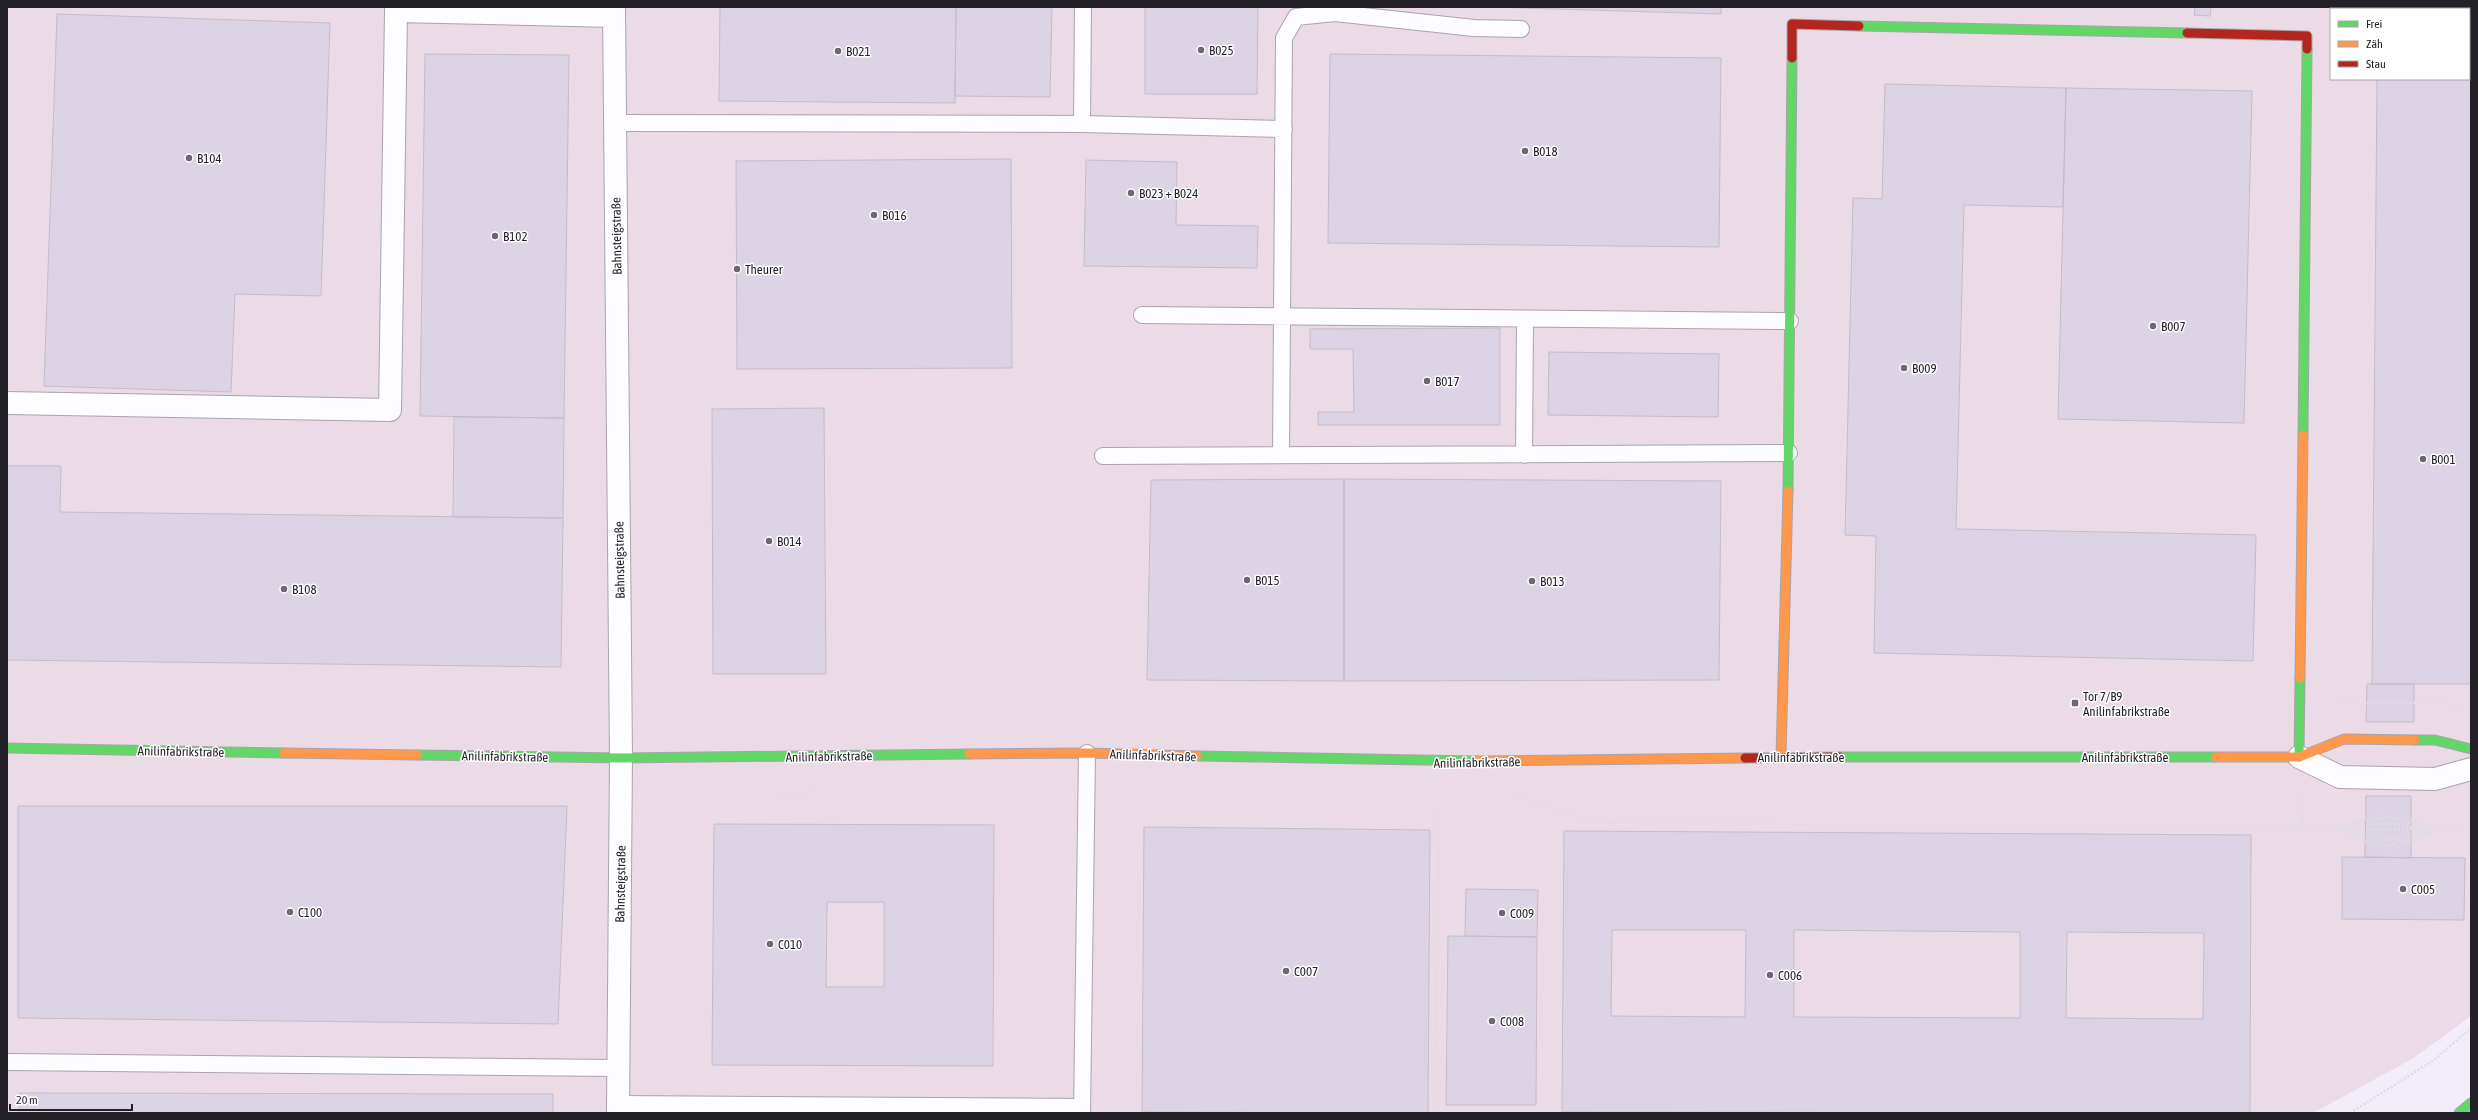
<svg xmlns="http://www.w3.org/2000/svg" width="2478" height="1120" font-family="'Asap Condensed',sans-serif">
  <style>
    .industrial { fill: #eadbe7; fill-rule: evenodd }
    .building { fill: #dcd3e4; stroke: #c3bec8; fill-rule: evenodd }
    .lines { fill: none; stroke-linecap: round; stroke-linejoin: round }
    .lane-casing { stroke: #a9a4ae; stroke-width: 18 }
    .street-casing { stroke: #a9a4ae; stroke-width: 24 }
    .fast-casing { stroke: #a9a4ae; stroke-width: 11 }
    .slow-casing { stroke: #a9a4ae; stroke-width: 11 }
    .jam-casing { stroke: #a9a4ae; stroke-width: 11 }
    .path { stroke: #dfdde1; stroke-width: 2.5; stroke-dasharray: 2 2; stroke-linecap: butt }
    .lane { stroke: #fdfcfe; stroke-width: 16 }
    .street { stroke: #fdfcfe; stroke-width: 22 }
    .fast { stroke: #63d668; stroke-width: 9 }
    .slow { stroke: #ff974d; stroke-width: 9 }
    .jam { stroke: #b3261e; stroke-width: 9 }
    .poi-dot { fill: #6c6770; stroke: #fff; stroke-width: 1.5 }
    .labels { text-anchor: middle; stroke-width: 3; stroke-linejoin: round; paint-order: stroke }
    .poi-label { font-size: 13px; fill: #231f27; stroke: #fff; text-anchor: start }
    .street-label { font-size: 13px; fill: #231f27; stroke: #fff }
  </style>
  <rect width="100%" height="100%" fill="#f3ecf9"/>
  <path class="industrial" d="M7,7H2471V1016L2412,1059L2313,1113H7ZM2331,9H2469V79H2331Z"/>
  <path class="building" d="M720,7H956L955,103L719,101Z
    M956,7H1052L1050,97L955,96Z
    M1145,7H1258L1257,94H1145Z
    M1490,7H1721V14Z
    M2195,7H2211L2210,16L2194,15Z
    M57,14L330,23L321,296L235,294L231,392L44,386Z
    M2469,26H2471V684H2372L2377,79H2469Z
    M425,54L569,55L564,418L420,416Z
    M1330,54L1721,58L1719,247L1328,243Z
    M1885,84L2066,88L2063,207L1964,205L1956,529L2256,535L2253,661L1874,653L1876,536L1845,535L1853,198L1882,199Z
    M2066,88L2252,91L2244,423L2058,419Z
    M1011,159L1012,368L737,369L736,161Z
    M1086,160L1177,162L1176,225L1258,226L1257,268L1084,266Z
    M1500,328V425H1318V412H1354L1353,349H1310V329Z
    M1549,352L1719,354L1718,417L1548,415Z
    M824,408L826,674H713L712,409Z
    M454,417L564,418L563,518L453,517Z
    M7,466H61L60,512L563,518L561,667L7,660Z
    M1344,479L1721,481L1719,680L1344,681Z
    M1344,479V681L1147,680L1151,480Z
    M2367,684H2414V722H2366Z
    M2366,796H2411V858L2365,857Z
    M18,806H567L558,1024L18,1018Z
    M714,824L994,825L993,1066L712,1065ZM827,902H884V987H826Z
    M1144,827L1430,830L1428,1113L1142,1112Z
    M1564,831L2251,835L2250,1113L1562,1112ZM1612,930H1746L1745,1017L1611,1016ZM1794,930L2020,932V1018L1794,1017ZM2067,932L2204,933L2203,1019L2066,1018Z
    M2342,857L2465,858L2464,920L2342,919Z
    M1466,889L1538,890L1537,937L1465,936Z
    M1448,936L1537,937L1536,1105H1446Z
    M19,1093L553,1094V1113H19Z"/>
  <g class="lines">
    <g class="lane-casing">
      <path id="lane" d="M615,123L1082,124L1284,129
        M1082,124L1083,7
        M1142,315L1790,321
        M1281,455L1284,38L1296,17L1335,13L1474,28L1521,29
        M1524,455L1525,319
        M1103,456L1789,453
        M7,1062L618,1068
        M618,1104L1082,1107
        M1082,1113L1087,753"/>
    </g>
    <g class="street-casing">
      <path id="street" d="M614,7L621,758L618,1113
        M7,403L390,410L396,11L614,16
        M2299,757L2340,777L2435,779L2471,769"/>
    </g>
    <g class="fast-casing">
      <path id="fast" d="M1859,26L2187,33
        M2303,435L2307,49
        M1788,491L1792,58
        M2415,740H2435L2471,749
        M7,748L284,753
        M417,755L621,758L969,754
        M1197,756L1476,761
        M1840,757H2216
        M2299,757L2300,678
        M2459,1113L2471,1103"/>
    </g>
    <g class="slow-casing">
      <path id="slow" d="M2300,678L2303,435
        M284,753L417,755
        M969,754L1087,753L1197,756
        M1781,757L1788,491
        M2216,757H2299L2344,739L2415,740
        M1476,761L1745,758"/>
    </g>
    <g class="jam-casing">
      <path id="jam" d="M2187,33L2307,36V49
        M1792,58V24L1859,26
        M1745,758L1840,757"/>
    </g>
    <path class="path" d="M2469,19H2471
      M2333,703H2447L2464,711
      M761,792L800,793L818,791
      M2301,795L2303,828L2471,830
      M1508,796L1525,799L1597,822L1627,823L2303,828
      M2396,813L2433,829
      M2351,826L2389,816L2424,827
      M2351,827L2388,823L2425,829
      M2342,828L2382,812
      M2340,829L2388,852L2435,830
      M2346,830L2389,839L2429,831
      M2351,832L2388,846L2424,834
      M1434,1113L1440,795
      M2350,1113L2434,1060L2471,1028"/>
    <use href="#lane" class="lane"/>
    <use href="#street" class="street"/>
    <use href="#fast" class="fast"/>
    <use href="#slow" class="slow"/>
    <use href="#jam" class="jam"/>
  </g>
  <g class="poi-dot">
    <circle cx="1201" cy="50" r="4"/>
    <circle cx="838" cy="51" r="4"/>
    <circle cx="1525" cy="151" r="4"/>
    <circle cx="189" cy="158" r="4"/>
    <circle cx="1131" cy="193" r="4"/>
    <circle cx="874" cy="215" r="4"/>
    <circle cx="495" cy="236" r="4"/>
    <circle cx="737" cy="269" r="4"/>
    <circle cx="2153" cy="326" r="4"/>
    <circle cx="1904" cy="368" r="4"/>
    <circle cx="1427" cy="381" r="4"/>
    <circle cx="2423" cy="459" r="4"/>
    <circle cx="769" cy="541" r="4"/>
    <circle cx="1247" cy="580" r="4"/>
    <circle cx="1532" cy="581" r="4"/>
    <circle cx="284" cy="589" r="4"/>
    <rect x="2071" y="699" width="8" height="8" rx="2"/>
    <circle cx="2403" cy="889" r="4"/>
    <circle cx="290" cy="912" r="4"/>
    <circle cx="1502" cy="913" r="4"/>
    <circle cx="770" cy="944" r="4"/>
    <circle cx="1286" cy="971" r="4"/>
    <circle cx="1770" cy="975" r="4"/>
    <circle cx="1492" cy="1021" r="4"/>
  </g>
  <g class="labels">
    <g class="poi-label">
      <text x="1209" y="55">B025</text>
      <text x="846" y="56">B021</text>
      <text x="1533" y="156">B018</text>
      <text x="197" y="163">B104</text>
      <text x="1139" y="198">B023 + B024</text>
      <text x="882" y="220">B016</text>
      <text x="503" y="241">B102</text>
      <text x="745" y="274">Theurer</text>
      <text x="2161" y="331">B007</text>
      <text x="1912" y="373">B009</text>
      <text x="1435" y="386">B017</text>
      <text x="2431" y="464">B001</text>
      <text x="777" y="546">B014</text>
      <text x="1255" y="585">B015</text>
      <text x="1540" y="586">B013</text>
      <text x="292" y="594">B108</text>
      <text x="2083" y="701">Tor 7/B9<tspan x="2083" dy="15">Anilinfabrikstraße</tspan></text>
      <text x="2411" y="894">C005</text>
      <text x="298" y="917">C100</text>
      <text x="1510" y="918">C009</text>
      <text x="778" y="949">C010</text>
      <text x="1294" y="976">C007</text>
      <text x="1778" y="980">C006</text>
      <text x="1500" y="1026">C008</text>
    </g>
    <g class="street-label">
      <text transform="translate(616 236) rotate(-91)" y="5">Bahnsteigstraße</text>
      <text transform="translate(619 560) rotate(-91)" y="5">Bahnsteigstraße</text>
      <text transform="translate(181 751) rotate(1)" y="5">Anilinfabrikstraße</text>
      <text transform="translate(1153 755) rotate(2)" y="5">Anilinfabrikstraße</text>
      <text transform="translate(505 756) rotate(1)" y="5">Anilinfabrikstraße</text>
      <text transform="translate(829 756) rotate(-1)" y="5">Anilinfabrikstraße</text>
      <text x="1801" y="762">Anilinfabrikstraße</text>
      <text x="2125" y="762">Anilinfabrikstraße</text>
      <text transform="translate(1477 762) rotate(-1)" y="5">Anilinfabrikstraße</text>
      <text transform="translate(620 884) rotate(-89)" y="5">Bahnsteigstraße</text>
    </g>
  </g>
  <rect width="2478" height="1120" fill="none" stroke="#231f27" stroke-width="16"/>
  <rect x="2330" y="8" width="140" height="72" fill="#ffffff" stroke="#a7a5a9"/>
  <rect x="2338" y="21" width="20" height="6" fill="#63d668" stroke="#a7a5a9"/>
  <text x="2366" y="28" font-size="12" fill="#231f27">Frei</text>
  <rect x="2338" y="41" width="20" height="6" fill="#ff974d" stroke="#a7a5a9"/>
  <text x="2366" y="48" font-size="12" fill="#231f27">Zäh</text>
  <rect x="2338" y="61" width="20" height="6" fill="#b3261e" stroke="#a7a5a9"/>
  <text x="2366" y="68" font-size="12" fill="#231f27">Stau</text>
  <path d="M10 1104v6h122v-6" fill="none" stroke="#231f27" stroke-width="2"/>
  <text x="16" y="1104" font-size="12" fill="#231f27" stroke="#ffffff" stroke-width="3" paint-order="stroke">20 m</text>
</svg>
